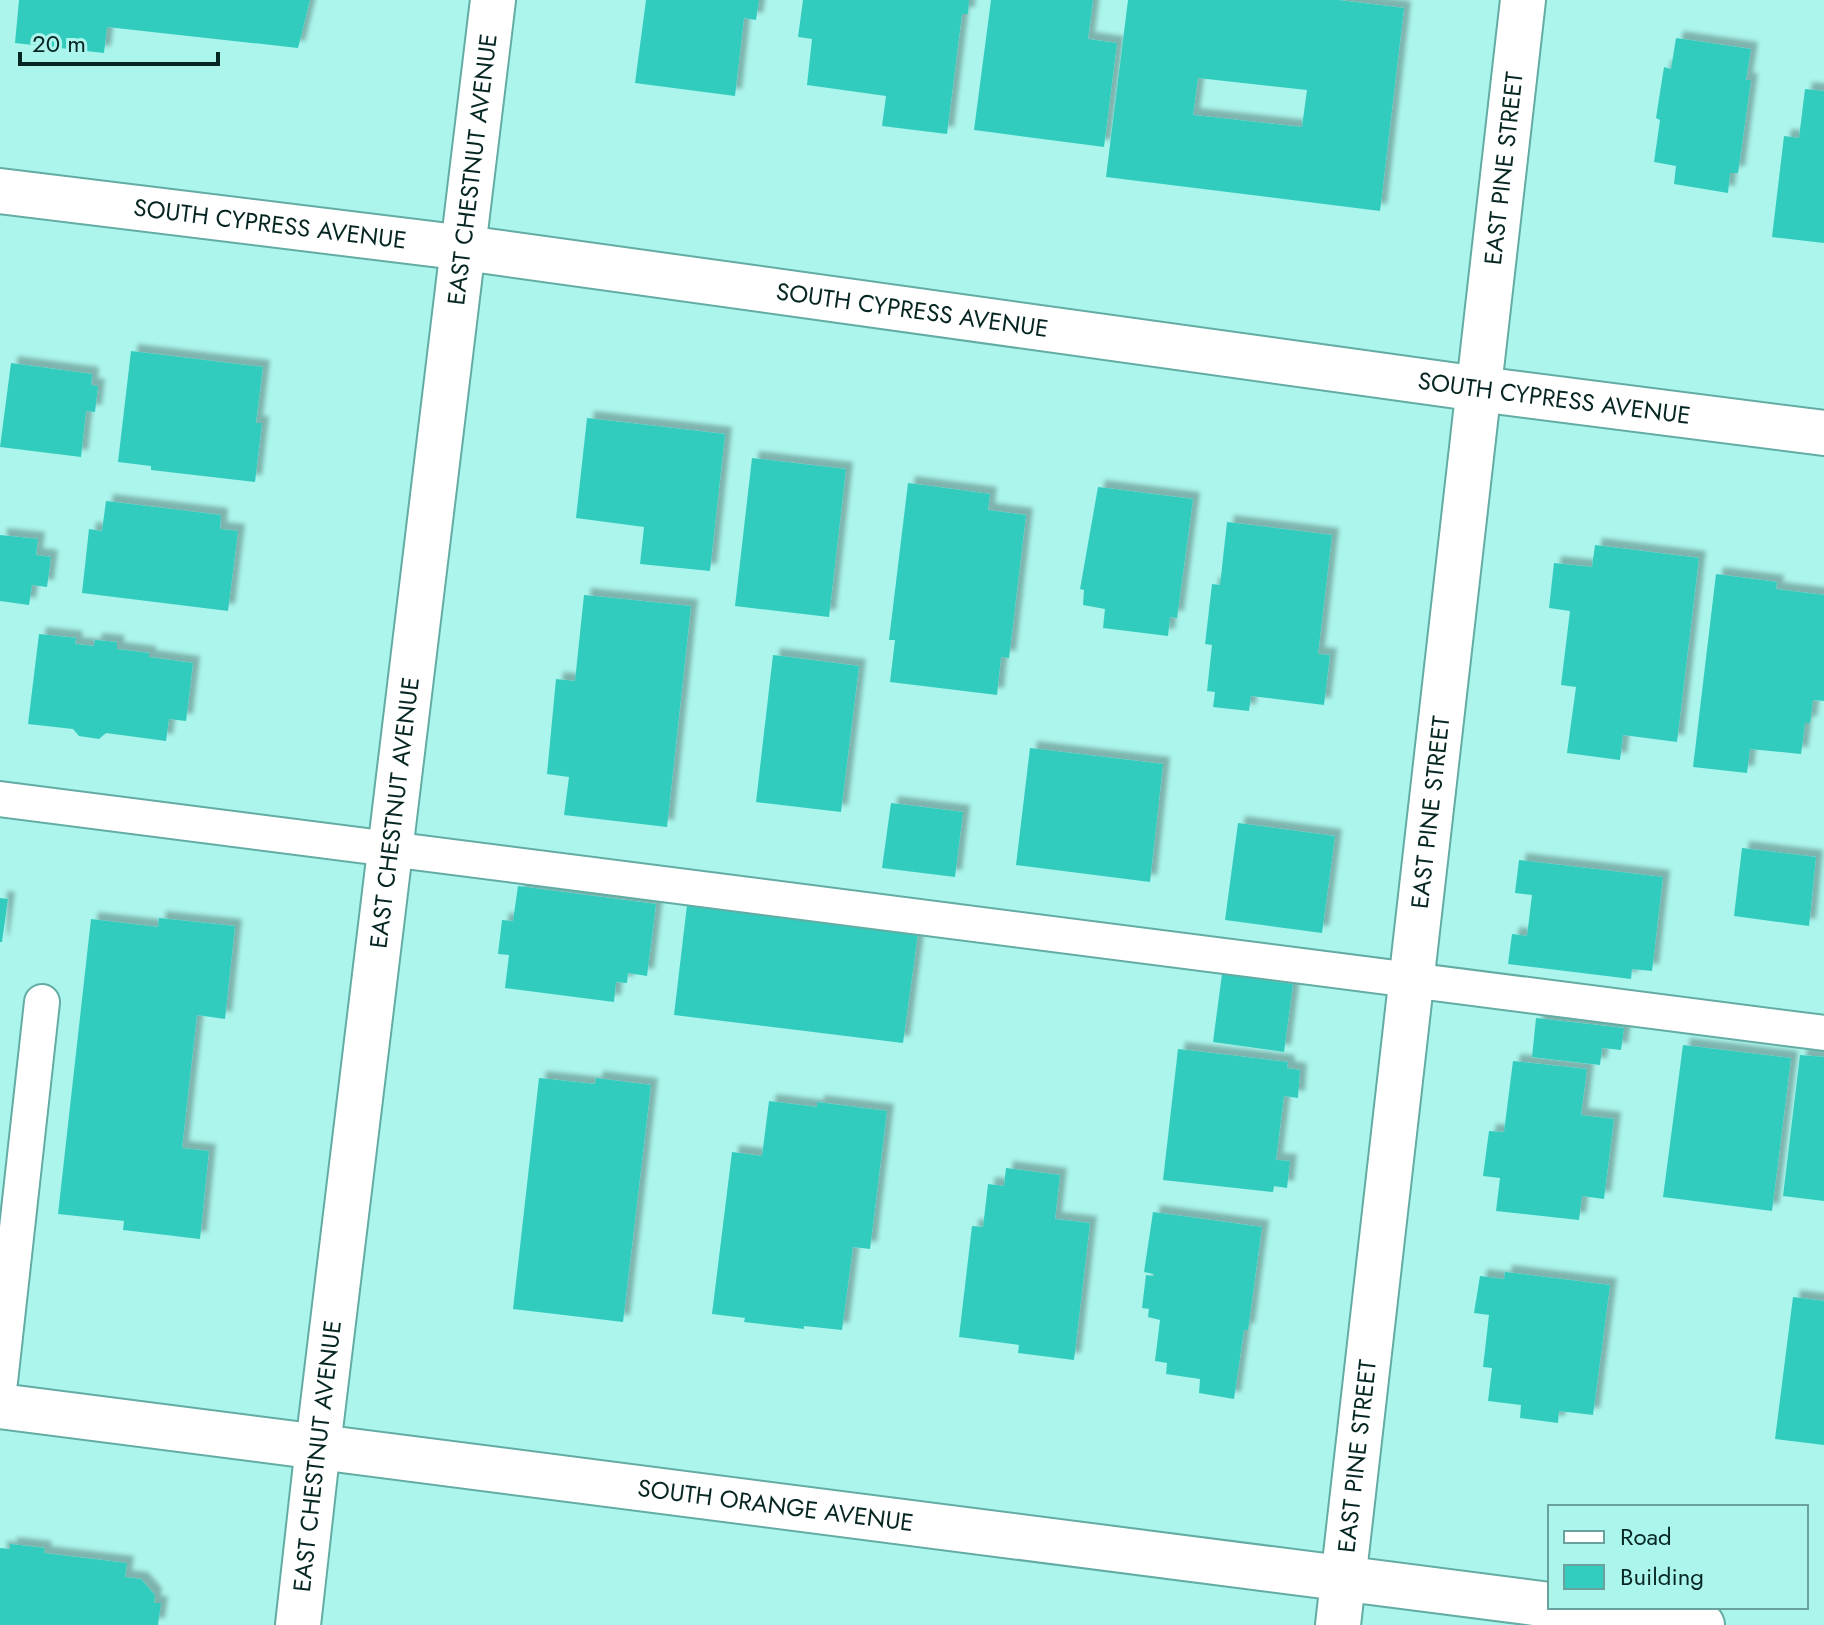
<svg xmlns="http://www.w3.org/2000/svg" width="1824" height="1625" font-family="Jost,sans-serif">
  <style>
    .building { fill: #33ccbf; fill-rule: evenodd; filter: url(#shadow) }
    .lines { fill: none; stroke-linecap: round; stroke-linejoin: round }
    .service-casing { stroke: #63aca4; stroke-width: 38 }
    .minor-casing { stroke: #63aca4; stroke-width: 48 }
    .tertiary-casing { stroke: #63aca4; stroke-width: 48 }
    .service { stroke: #fff; stroke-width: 34 }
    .minor { stroke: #fff; stroke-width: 44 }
    .tertiary { stroke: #fff; stroke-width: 44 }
    .labels { text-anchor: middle; stroke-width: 6; stroke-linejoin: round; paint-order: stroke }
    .street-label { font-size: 24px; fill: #062623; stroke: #abf5ec }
  </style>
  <defs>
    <filter id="shadow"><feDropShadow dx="7" dy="-7" stdDeviation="2" flood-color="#0004"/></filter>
  </defs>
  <rect width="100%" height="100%" fill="#abf5ec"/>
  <path class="building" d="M19,0H310L298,48L107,27L104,53L15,43Z
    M646,0H759L756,20L744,18L735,96L635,83Z
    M803,0H969L968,14H962L947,134L882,126L886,96L807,85L812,39L798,37Z
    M991,0H1093L1088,39L1117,43L1104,147L974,130Z
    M1128,0H1338L1404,8L1380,211L1106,177ZM1198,78L1307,90L1302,127L1193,115Z
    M1676,38L1751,49L1746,80H1751L1738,173H1730L1728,193L1674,184L1676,166L1654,162L1660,120L1656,118L1664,67L1671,69Z
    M1805,89L1824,91V243L1772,237L1784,136L1799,138Z
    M131,351L263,367L256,423H262L255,482L151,470V466L118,462Z
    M11,363L92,374L91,385L98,386L95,412L86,411L81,457L0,447Z
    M587,418L725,434L710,571L640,564L644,527L576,518Z
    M752,458L846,469L829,617L735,606Z
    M908,483L990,494L988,510L1026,515L1009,658L1001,657L997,695L890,682L895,640H889Z
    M1098,487L1193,499L1177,618L1170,617L1168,636L1103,628L1105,609L1083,605L1084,590L1080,589Z
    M106,501L221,515L220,529L238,531L228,611L82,593L89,529L102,531Z
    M1227,522L1332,535L1318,654L1330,655L1324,705L1251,696L1249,711L1213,707L1215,692L1207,691L1212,645L1205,644L1212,584L1220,585Z
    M0,535L38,539L36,555L51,557L47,587L32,585L29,605L0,601Z
    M1595,545L1699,558L1677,742L1623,735L1620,760L1567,753L1576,687L1561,685L1570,611L1549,608L1554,563L1592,567Z
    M1716,574L1777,582L1776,589L1824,595V701L1813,700L1810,723H1805L1801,754L1750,749L1747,773L1693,767Z
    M584,595L691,606L667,827L564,815L569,777L547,774L556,679L575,681Z
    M39,634L76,638L75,644L94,646L95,640L117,642V649L149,653V657L193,663L186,721L169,719L166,741L106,733L99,739L79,736L73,729L28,724Z
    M773,655L859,666L841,812L756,802Z
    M1030,748L1163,764L1150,882L1016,865Z
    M891,803L963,812L955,877L882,868Z
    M1238,823L1335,836L1322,933L1225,920Z
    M1742,848L1816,857L1809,926L1734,916Z
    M1519,860L1663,877L1652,971L1632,969L1631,979L1508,964L1512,934L1527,936L1532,895L1515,893Z
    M518,886L656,904L647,976L628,973L627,983L616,982L614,1002L505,988L509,955L498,954L502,920L513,921Z
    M0,898L8,899L2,942H0Z
    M687,905L918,933L903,1043L674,1015Z
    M159,918L235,926L225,1019L197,1015L182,1148L209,1151L200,1239L123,1230L124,1221L58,1214L91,919L158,927Z
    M1222,974L1293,984L1284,1052L1213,1042Z
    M1536,1018L1624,1028L1621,1050L1602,1048L1600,1065L1532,1057Z
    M1683,1045L1791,1058L1772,1211L1663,1197Z
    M1178,1049L1288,1062L1287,1068L1300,1070L1298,1098L1284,1096L1276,1160L1290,1161L1287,1188L1274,1186L1273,1192L1163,1180Z
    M1800,1055L1824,1057V1201L1783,1196Z
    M1513,1061L1587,1069L1581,1115L1614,1119L1604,1199L1582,1196L1579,1220L1496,1211L1500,1178L1483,1176L1489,1131L1504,1132Z
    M539,1078L595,1084L596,1078L651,1085L623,1322L513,1309Z
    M769,1101L817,1107V1102L887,1111L870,1249L853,1247L842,1330L804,1326V1329L744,1322L745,1318L712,1314L732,1152L762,1156Z
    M1006,1168L1060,1175L1055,1219L1090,1223L1074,1360L1018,1353L1019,1345L959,1337L972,1226L983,1227L988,1184L1004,1186Z
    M1153,1212L1262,1227L1248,1330H1244L1234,1399L1199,1393L1200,1379L1166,1374L1167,1363L1155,1361L1160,1320L1148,1317L1149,1309L1142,1308L1146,1275L1153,1276L1154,1274L1144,1272Z
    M1505,1272L1610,1285L1593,1415L1559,1411L1558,1423L1520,1418L1521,1405L1488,1401L1492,1368L1483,1367L1489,1315L1474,1313L1480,1276L1504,1279Z
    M1793,1297L1824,1301V1445L1775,1439Z
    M10,1544L45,1548L44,1553L127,1563L125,1577L141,1579L155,1595L154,1603H161L158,1625H0V1548L10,1549Z"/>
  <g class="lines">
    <g class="service-casing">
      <path id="service" d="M0,799L1824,1033
        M0,1382L42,1002"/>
    </g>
    <g class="minor-casing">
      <g id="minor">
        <path id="s1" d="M0,191L465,248L1479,389L1824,433"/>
        <path id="s2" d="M0,1406L1550,1605"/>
        <path d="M1562,1607L1702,1625"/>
        <path id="s3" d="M1338,1625L1523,0"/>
      </g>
    </g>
    <g class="tertiary-casing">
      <g id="tertiary">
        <path id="s4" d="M298,1625L318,1446L493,0"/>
      </g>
    </g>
    <use href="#service" class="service"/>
    <use href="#minor" class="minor"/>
    <use href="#tertiary" class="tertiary"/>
  </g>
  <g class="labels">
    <g class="street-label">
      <text dy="8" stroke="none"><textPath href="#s4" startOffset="1466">EAST CHESTNUT AVENUE</textPath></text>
      <text dy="8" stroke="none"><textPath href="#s3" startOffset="1466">EAST PINE STREET</textPath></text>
      <text dy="8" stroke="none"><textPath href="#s1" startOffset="272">SOUTH CYPRESS AVENUE</textPath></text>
      <text dy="8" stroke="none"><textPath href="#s1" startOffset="920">SOUTH CYPRESS AVENUE</textPath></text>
      <text dy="8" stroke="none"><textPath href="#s1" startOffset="1568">SOUTH CYPRESS AVENUE</textPath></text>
      <text dy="8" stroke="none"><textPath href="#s4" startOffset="818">EAST CHESTNUT AVENUE</textPath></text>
      <text dy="8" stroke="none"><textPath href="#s3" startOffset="818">EAST PINE STREET</textPath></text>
      <text dy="8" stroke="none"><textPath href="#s4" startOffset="170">EAST CHESTNUT AVENUE</textPath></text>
      <text dy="8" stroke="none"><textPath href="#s3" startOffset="170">EAST PINE STREET</textPath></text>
      <text dy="8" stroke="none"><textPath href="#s2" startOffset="782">SOUTH ORANGE AVENUE</textPath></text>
    </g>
  </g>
  <rect x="1548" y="1505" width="260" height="104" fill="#abf5ec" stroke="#69a29c" stroke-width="2"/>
  <rect x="1564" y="1531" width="40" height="12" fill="#ffffff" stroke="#69a29c" stroke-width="2"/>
  <text x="1620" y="1545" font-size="24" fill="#062623">Road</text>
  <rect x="1564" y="1565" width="40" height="24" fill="#33ccbf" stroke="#69a29c" stroke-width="2"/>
  <text x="1620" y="1585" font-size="24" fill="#062623">Building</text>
  <path d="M20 52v12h198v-12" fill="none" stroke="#062623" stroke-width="4"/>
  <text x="32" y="52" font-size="24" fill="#062623" stroke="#abf5ec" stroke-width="6" paint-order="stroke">20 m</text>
</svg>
